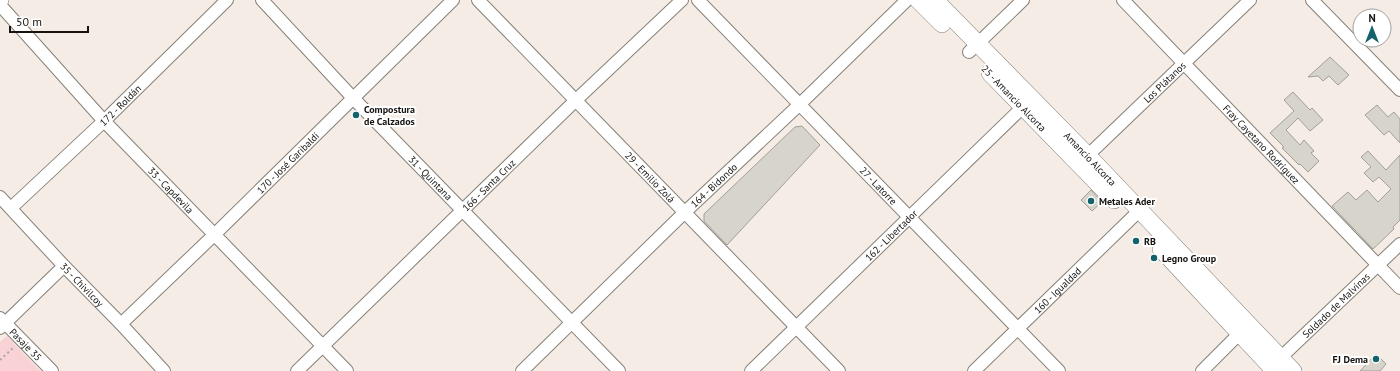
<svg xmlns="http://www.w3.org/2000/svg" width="1400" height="371" font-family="'PT Sans',sans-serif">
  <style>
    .green { fill: #f9d2d6 }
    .building { fill: #d7d4cb; stroke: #a19f96 }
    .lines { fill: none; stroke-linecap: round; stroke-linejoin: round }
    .minor-casing { stroke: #868079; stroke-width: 14 }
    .tertiary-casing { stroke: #868079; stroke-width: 16 }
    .secondary-casing { stroke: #868079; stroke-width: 18 }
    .path { stroke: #aca5a0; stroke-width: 2; stroke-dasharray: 2 3; stroke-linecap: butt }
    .minor { stroke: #fff; stroke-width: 12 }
    .tertiary { stroke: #fff; stroke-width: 15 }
    .secondary { stroke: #fff; stroke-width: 17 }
    .poi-dot { fill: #14626b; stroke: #fff; stroke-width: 1.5 }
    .labels { text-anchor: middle; stroke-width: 4; stroke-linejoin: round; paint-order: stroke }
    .street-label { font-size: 10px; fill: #151210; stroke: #fff }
    .poi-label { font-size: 10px; font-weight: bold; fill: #151210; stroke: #fff; text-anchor: start }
  </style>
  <rect width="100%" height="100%" fill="#f4ece5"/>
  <path class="green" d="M7,336L40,371H0V342Z"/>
  <path class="building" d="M1330,57L1349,75L1338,85L1329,76L1323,81L1318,76L1308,77Z
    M1293,92L1310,110L1312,108L1323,120L1310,131L1298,118L1286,130L1300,145L1304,140L1314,151L1311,153L1319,161L1308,172L1300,164L1299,165L1282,148L1284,147L1270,133L1294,111L1284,100Z
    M1377,105L1388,117L1394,112L1400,119V143L1389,131L1384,135L1365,115Z
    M802,126L820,145L727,245L704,221V214L795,127Z
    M1368,151L1386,170L1400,155V220L1393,227L1394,229L1373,249L1332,206L1348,192L1356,200L1367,190L1378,202L1391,189L1379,177L1373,182L1364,173L1371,167L1361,157Z
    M1091,190L1102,202L1092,211L1081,200Z
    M1376,354L1386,364L1380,371H1360Z"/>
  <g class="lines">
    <g class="minor-casing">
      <g id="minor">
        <path id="s1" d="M262,0L353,98L619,371"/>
        <path id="s2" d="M478,0L839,371"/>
        <path id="s3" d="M698,0L1059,371"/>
        <path id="s4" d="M1123,0L1400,288"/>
        <path d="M1312,0L1400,90"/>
        <path id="s5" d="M0,5L104,121L347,371"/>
        <path d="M969,52L1023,0"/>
        <path id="s6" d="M1082,161L1250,0"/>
        <path id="s7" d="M0,197L64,266L121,324L164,371"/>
        <path id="s8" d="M11,208L104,121L227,0"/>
        <path id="s9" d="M0,318L52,371"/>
        <path id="s10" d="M121,324L214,235L453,0"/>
        <path d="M0,328L64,266"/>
        <path id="s11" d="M1275,363L1400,244"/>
        <path id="s12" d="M297,371L575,101L682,0"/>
        <path id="s13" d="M522,371L684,213L799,105L907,0"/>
        <path id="s14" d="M751,371L1028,102"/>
        <path id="s15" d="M974,371L1140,210"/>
        <path d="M1202,371L1245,328"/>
      </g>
    </g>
    <g class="tertiary-casing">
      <path id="tertiary" d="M0,1L1,0"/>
    </g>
    <g class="secondary-casing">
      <g id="secondary">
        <path d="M918,0L942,24"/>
        <path id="s16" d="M935,0L1088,156L1293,371"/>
        <path d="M990,73L1114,200"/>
        <path d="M1161,249L1275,371"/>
      </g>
    </g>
    <path class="path" d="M0,360L14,347"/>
    <use href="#minor" class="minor"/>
    <use href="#tertiary" class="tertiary"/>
    <use href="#secondary" class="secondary"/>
  </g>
  <g class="poi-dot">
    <circle cx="356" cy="115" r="4"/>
    <circle cx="1091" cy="201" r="4"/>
    <circle cx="1136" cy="241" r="4"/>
    <circle cx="1154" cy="258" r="4"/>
    <circle cx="1376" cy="359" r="4"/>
  </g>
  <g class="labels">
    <g class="street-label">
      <text dy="4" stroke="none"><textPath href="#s6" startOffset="114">Los Plátanos</textPath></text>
      <text transform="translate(1014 98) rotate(46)" y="4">25 - Amancio Alcorta</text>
      <text dy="4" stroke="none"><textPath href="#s8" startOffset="150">172 - Roldán</textPath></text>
      <text dy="4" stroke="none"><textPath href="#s4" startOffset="200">Fray Cayetano Rodríguez</textPath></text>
      <text dy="4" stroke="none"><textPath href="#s16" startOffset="222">Amancio Alcorta</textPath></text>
      <text dy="4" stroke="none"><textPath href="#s10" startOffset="232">170 - José Garibaldi</textPath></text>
      <text dy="4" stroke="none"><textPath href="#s1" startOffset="245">31 - Quintana</textPath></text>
      <text dy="4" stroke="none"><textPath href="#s2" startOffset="247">29 - Emilio Zolá</textPath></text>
      <text dy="4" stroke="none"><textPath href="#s12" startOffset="267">166 - Santa Cruz</textPath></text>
      <text dy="4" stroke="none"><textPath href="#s13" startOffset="267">164 - Bidondo</textPath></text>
      <text dy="4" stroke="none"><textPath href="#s3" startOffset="259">27 - Latorre</textPath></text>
      <text dy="4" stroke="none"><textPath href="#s5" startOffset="252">33 - Capdevila</textPath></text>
      <text dy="4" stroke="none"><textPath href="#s14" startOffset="195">162 - Libertador</textPath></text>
      <text dy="4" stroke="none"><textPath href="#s7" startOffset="120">35 - Chivilcoy</textPath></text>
      <text dy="4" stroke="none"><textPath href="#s15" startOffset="116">160 - Igualdad</textPath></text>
      <text dy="4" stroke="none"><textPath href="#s11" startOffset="84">Soldado de Malvinas</textPath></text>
      <text dy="4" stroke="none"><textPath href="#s9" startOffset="37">Pasaje 35</textPath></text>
    </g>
    <g class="poi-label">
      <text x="364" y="113">Compostura<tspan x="364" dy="12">de Calzados</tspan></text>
      <text x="1099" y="205">Metales Ader</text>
      <text x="1144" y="245">RB</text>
      <text x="1162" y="262">Legno Group</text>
      <text x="1368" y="363" text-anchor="end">FJ Dema</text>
    </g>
  </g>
  <g transform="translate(1372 28)"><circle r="19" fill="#ffffff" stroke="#a1a09f"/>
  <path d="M0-3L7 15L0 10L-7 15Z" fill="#14626b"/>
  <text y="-6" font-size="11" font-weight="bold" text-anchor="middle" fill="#151210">N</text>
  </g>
  <path d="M10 26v6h78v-6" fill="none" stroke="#151210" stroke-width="2"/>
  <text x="16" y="26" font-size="12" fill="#151210" stroke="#ffffff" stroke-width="3" paint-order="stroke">50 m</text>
</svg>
